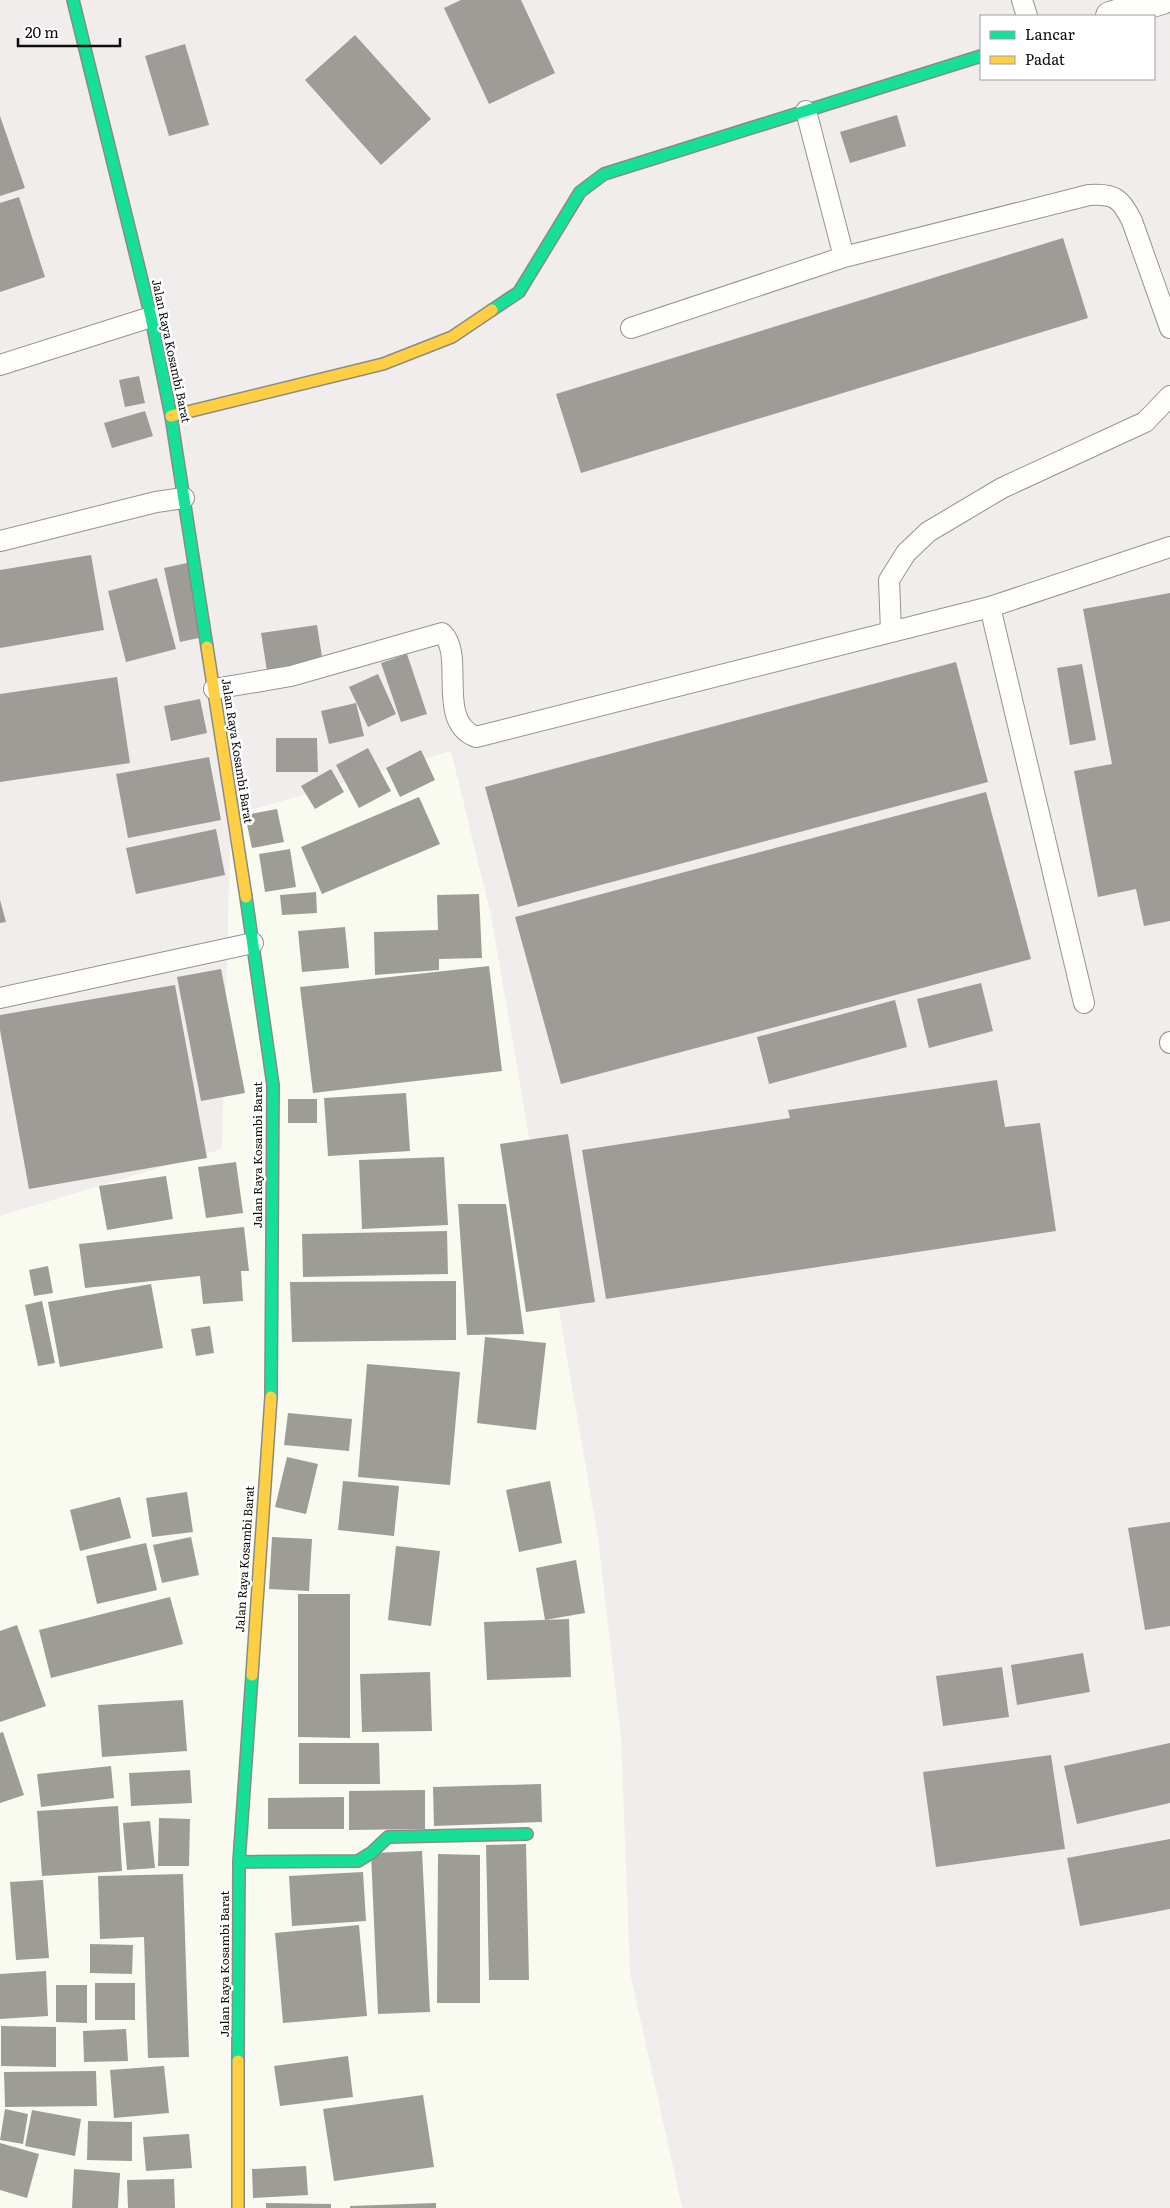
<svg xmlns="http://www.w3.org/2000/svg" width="1170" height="2208" font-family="Literata,serif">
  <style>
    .industrial { fill: #f2eded; fill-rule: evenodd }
    .building { fill: #9d9c96 }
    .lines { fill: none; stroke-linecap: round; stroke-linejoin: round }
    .lane-casing { stroke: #94948f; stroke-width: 22 }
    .street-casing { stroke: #94948f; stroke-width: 30 }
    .fast-casing { stroke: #8a8b86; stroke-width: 14 }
    .slow-casing { stroke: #8a8b86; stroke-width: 14 }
    .lane { stroke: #fefefd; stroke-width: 20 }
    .street { stroke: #fefefd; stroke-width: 28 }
    .fast { stroke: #16e098; stroke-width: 11 }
    .slow { stroke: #ffcf43; stroke-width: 11 }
    .labels { text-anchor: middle; stroke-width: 5; stroke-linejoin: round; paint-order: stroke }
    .street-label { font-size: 12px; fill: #0d0d0d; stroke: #fff }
  </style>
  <rect width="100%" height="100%" fill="#fafbf0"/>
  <path class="industrial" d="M0,0H1170V2208H682L630,1973L621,1738L598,1538L491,916L451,751L231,816L222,1149L0,1216ZM981,16H1154V79H981Z"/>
  <path class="building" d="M461,0H521L555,73L489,104L444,8Z
    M355,35L431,119L381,165L305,80Z
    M185,44L209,125L169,136L145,56Z
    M897,115L906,146L850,163L840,132Z
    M0,116L25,188L0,196Z
    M19,197L45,277L0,292V203Z
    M1063,238L1088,318L581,473L556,394Z
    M139,376L145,403L125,407L119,380Z
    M145,411L153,436L112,448L104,423Z
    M91,555L104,630L0,648V570Z
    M187,563L203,637L180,642L164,568Z
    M157,578L176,649L126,662L108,591Z
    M1170,593V921L1144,926L1136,889L1098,897L1074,771L1112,764L1083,609Z
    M317,625L323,663L267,671L261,633Z
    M407,654L427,714L401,722L381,663Z
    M956,662L988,782L518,907L485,787Z
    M1082,664L1096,740L1070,745L1057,668Z
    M378,674L396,714L368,727L349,687Z
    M117,677L130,763L0,782V694Z
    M200,699L207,733L171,741L164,706Z
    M356,703L364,736L329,744L321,711Z
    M276,738H317L318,772H276Z
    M368,748L391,791L359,808L336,765Z
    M421,750L435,780L400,797L386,768Z
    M209,757L221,820L128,838L116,774Z
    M331,769L344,792L315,809L301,786Z
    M986,792L1031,959L561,1084L515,917Z
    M419,797L440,844L322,894L301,847Z
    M277,809L284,842L252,848L245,815Z
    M216,829L225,875L136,894L126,848Z
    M290,849L296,887L265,892L259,854Z
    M316,892L317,913L282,915L280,895Z
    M479,894L482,958L439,959V970L375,975L374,932L438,930L437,895Z
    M0,900L6,922L0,923Z
    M345,927L349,968L302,972L298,931Z
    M489,966L502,1071L313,1093L300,987Z
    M221,969L245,1093L201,1101L177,977Z
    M981,983L993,1031L929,1048L917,999Z
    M175,985L207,1158L29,1189L0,1030V1015Z
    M895,1000L907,1047L769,1084L757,1037Z
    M997,1080L1005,1127L1040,1123L1056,1231L606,1299L582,1150L790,1118L788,1110Z
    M406,1093L410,1151L328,1156L324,1098Z
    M288,1099H317V1123H288Z
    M568,1134L595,1302L526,1312L500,1144Z
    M444,1157L448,1225L362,1229L359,1160Z
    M236,1162L243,1213L206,1218L198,1167Z
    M166,1176L173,1219L107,1230L99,1186Z
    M458,1204H506L524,1334L467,1335Z
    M244,1227L249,1271H241L243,1301L203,1304L200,1276L85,1288L79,1244Z
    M447,1231L448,1274L303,1277L302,1234Z
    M48,1266L53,1293L34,1296L29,1270Z
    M456,1281V1340L292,1342L290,1282Z
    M151,1284L163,1348L60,1367L48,1302Z
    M42,1301L55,1363L38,1366L25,1305Z
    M210,1326L214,1353L196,1356L191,1329Z
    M485,1337L546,1343L536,1430L477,1423Z
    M367,1364L460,1372L450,1485L358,1477Z
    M288,1413L352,1419L349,1451L284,1445Z
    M287,1457L318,1464L306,1514L275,1507Z
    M343,1481L399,1486L394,1536L338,1530Z
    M550,1481L562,1543L519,1552L506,1490Z
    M187,1492L193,1532L152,1537L146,1498Z
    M120,1497L131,1538L80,1551L70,1510Z
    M1170,1522V1626L1145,1630L1128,1528Z
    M191,1537L199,1575L162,1583L153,1545Z
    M272,1537L312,1539L309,1591L269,1589Z
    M146,1543L157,1590L97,1604L86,1556Z
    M396,1546L440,1551L431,1626L388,1620Z
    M576,1560L585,1613L545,1620L536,1568Z
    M298,1594H350V1738L298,1737Z
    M170,1597L183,1644L51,1678L39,1630Z
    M569,1619L571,1677L487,1680L484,1622Z
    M17,1625L46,1706L0,1722V1631Z
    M1083,1653L1090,1692L1017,1705L1011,1665Z
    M1002,1667L1009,1717L943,1726L936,1676Z
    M430,1672L432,1731L362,1732L360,1674Z
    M183,1700L187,1751L102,1757L98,1705Z
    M3,1732L24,1795L0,1803V1733Z
    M299,1743H379L380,1784H299Z
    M1170,1743V1803L1077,1824L1064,1766Z
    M1051,1755L1065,1849L936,1867L923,1772Z
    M111,1766L114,1798L41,1807L37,1774Z
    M190,1770L192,1803L131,1806L129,1773Z
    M541,1784L542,1822L434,1826L433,1787Z
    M425,1790V1829L349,1830V1791Z
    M344,1797V1829H268V1798Z
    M118,1806L122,1871L42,1876L37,1811Z
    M159,1818L190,1819L189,1866H158Z
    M150,1821L155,1868L127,1870L123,1823Z
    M1170,1839V1909L1080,1926L1067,1858Z
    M526,1844L529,1980H489L486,1845Z
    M422,1851L430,2012L378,2014L371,1853Z
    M438,1854L480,1855V2003H437Z
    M363,1872L366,1921L292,1926L289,1876Z
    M183,1874L189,2057L148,2058L144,1937L100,1939L98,1876Z
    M43,1880L49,1958L16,1960L10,1882Z
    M359,1925L367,2016L283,2023L275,1933Z
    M90,1944L133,1945L132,1974L90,1973Z
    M46,1971L48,2016L0,2019V1974Z
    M95,1983H135V2020H95Z
    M56,1985H87V2023L56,2022Z
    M1,2026L56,2027V2067L1,2066Z
    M126,2029L128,2061L84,2062L83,2031Z
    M348,2056L353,2097L280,2106L274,2066Z
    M164,2066L169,2113L114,2118L110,2070Z
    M96,2071L97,2106L5,2107L4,2072Z
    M423,2095L434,2167L334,2181L323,2109Z
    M5,2109L28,2114L23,2144L0,2140Z
    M32,2110L81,2119L75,2156L25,2146Z
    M88,2121L132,2122V2161L87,2160Z
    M189,2134L192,2168L146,2171L143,2137Z
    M0,2143L39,2154L27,2198L0,2190Z
    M306,2166L308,2195L253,2198L252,2169Z
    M74,2169L120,2173L118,2208H72Z
    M174,2179L175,2208H128L127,2180Z
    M266,2203L331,2204V2208H266Z
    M436,2203V2208H350V2206Z"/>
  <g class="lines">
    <g class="lane-casing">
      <path id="lane" d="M1022,0L1027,16
        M806,111L844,257L1089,195C1115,193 1121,199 1132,221L1170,328
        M631,328L844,257
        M0,365L151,317
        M0,541L156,502L184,498
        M990,607L1084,1003
        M891,631L889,580L906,553L928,532L1002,488L1145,422L1170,396
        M214,689L291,676L442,633C466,655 435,721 476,737L990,607L1170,547
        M0,998L253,943
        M1170,1042V1043"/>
    </g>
    <g class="street-casing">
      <path id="street" d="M1110,16L1162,0"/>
    </g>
    <g class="fast-casing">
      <path id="fast" d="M73,0L151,317L171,416L207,647
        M492,310L519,292L580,192L604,174L981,56
        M246,897L273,1085L271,1397
        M239,1862L358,1861L371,1853L388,1837L527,1834
        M238,2061L239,1862L252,1675"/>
    </g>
    <g class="slow-casing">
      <path id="slow" d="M171,416L383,364L452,337L492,310
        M207,647L246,897
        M252,1675L271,1397
        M238,2208V2061"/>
    </g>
    <use href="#lane" class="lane"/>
    <use href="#street" class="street"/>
    <use href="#fast" class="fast"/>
    <use href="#slow" class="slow"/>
  </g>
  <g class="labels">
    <g class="street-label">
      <text transform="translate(171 351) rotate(78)" y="4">Jalan Raya Kosambi Barat</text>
      <text transform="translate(237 751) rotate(81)" y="4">Jalan Raya Kosambi Barat</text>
      <text transform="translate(258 1155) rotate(-90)" y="4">Jalan Raya Kosambi Barat</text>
      <text transform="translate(245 1559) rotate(-86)" y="4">Jalan Raya Kosambi Barat</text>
      <text transform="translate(225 1964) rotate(-90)" y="4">Jalan Raya Kosambi Barat</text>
    </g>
  </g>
  <rect x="980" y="15" width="175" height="65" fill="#ffffff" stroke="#9e9e9e"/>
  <rect x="990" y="31" width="25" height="8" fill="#16e098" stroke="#9e9e9e"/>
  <text x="1025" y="40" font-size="15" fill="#0d0d0d">Lancar</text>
  <rect x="990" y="56" width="25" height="8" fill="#ffcf43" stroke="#9e9e9e"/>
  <text x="1025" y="65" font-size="15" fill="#0d0d0d">Padat</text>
  <path d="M18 38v8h102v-8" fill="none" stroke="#0d0d0d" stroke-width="2.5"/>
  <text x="25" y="38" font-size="15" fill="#0d0d0d" stroke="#ffffff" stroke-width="4" paint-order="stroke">20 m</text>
</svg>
